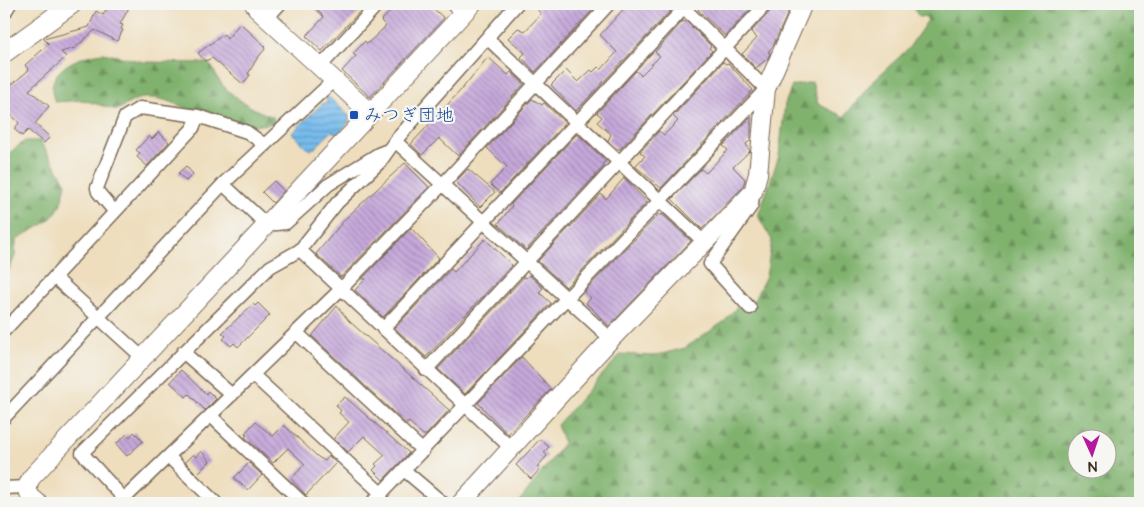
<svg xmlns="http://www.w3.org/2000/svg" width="1144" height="507" font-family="'Architects Daughter','Klee One',sans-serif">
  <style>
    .forest { fill: url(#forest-firs); stroke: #5e6e46; fill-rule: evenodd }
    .water { fill: url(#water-rules); stroke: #587286 }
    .building { fill: url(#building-back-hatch) }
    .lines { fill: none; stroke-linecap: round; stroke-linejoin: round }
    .street-casing { stroke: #7a6956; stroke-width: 15 }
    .secondary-casing { stroke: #7a6956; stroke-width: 20 }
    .primary-casing { stroke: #7a6956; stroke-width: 21 }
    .street { stroke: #fff; stroke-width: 12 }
    .secondary { stroke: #fff; stroke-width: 18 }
    .primary { stroke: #fff; stroke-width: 19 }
    .transit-dot { fill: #1a4fb4; stroke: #f6f6f2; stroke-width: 2 }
    .labels { text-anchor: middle; stroke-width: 4.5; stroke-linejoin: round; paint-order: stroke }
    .transit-label { font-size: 18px; fill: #164399; stroke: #f6f6f2; text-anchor: start }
  </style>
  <defs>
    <pattern id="forest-firs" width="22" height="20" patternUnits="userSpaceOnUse" patternTransform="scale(1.25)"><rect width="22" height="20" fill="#80b26e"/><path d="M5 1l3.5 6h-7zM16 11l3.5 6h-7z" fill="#6a915a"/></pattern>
    <pattern id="water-rules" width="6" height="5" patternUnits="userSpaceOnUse" patternTransform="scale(1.25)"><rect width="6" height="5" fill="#76bbed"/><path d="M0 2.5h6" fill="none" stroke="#6298bf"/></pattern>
    <pattern id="building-back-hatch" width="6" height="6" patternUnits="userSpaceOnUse" patternTransform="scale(1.25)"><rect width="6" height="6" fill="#c6a9db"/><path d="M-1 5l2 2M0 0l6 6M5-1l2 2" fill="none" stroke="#a28ab1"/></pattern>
  </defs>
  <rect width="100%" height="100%" fill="#f6f6f2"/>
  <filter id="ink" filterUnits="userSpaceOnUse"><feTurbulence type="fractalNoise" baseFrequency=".02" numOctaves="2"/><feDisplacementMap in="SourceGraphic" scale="10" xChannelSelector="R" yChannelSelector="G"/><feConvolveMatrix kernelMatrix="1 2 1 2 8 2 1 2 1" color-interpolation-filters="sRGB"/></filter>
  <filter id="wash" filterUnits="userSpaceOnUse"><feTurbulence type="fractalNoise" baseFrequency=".0096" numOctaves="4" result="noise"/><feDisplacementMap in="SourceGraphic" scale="20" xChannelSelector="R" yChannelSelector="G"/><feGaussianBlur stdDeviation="1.12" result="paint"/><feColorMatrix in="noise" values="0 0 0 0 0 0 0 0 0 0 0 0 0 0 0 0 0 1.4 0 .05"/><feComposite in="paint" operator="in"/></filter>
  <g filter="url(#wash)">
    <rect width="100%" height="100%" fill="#eedebe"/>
    <path class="forest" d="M915,4H1140V503H518L564,443L557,425L621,354L654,356L685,348L725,321L737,307L753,302L766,276L772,240L758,216L779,156L785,104L792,86L812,82L818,104L844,117L873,81L908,49L928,20L925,16L919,17L914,9ZM1076,440H1106V470H1076Z
      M103,53L144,62L208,63C215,69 214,73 218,79C229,96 255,111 273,117L275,123L251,126L235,123L208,111H188C177,101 148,94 135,100C129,103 123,107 117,110L83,100L55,102C42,71 77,56 103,53Z
      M25,141H40L66,183C59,223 47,220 16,240L15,256L4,281V157Z"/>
    <path class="water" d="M329,97L349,116V122L338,134L332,131L315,148L309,150L292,133L323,103L328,104L326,100Z"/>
    <g id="blocks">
      <path class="building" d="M109,4H131L120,24L123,25L121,29L123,30L117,41L95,30L75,48L61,52L66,57L29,90L49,106L35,124L50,137L44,143L28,130L22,136L14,129L19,123L4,107V91L29,70L25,65L49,44L44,39L89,27L96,11L103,15Z
        M310,4H367L322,51L306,36L324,17Z
        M397,4H428L444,18L370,97L342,71L356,56L353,54L365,41L367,44L386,26L381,21Z
        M542,4H562L571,9L577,4H598L535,72L521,57L525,53L508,38L518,28L525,31L541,14L537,9Z
        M628,4H664L671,10L576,111L551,85L566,70L578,82L591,70L593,72L598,67L601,70L617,52L600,35Z
        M705,4H748L752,7L725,36L698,10Z
        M777,4H792L773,46L768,52L770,53L768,58L756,68L742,54L757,38L751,32Z
        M683,21L687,22L711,46L709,48L712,51L620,149H617L608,141L611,134L597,122L602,117L597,113L636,71L641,75L660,56L655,52Z
        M240,23L265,46L264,47L265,49L256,60L248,74L250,75L243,84L212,58L205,61L198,53L224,34L227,39Z
        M488,57L508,75L511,72L524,84L458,156L439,138L422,155L411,144L461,90Z
        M723,62L726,64L728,63L753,90L661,188L635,166L645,156L640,152L659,131L664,135L678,121L673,116Z
        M532,99L542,105L544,103L565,123L500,193L490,184L507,167L487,148Z
        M751,117V140L746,144L750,151L733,167L745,179L743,187L702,229L672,199L701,169L706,173L728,150L723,146Z
        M159,132L169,142L147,166L137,157L140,153L136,150L149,136L152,139Z
        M577,134L606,161L602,164L604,166L526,250L498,224L512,206L511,204Z
        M405,163L429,187L341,277L316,254L346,218Z
        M186,166L193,174L186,181L178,173Z
        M468,169L495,192L480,207L458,184L457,180Z
        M624,178L647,202L566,287L538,261L601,194L606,199Z
        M274,181L284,191L273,203L262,192Z
        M659,214L661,216L662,214L691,241L609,326L586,303L591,298L584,292Z
        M411,228L439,258L383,317L355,290L366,279H362Z
        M485,239L512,265L426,357L395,328L451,269L454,272Z
        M529,275L543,288L539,292L551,303L465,394L438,369L524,277L526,278Z
        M258,303L270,315L238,347L234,343L231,346L223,339L226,336L222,333L253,304L255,306Z
        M337,306L349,321L449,410L426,435H423L409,422L406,424L312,336Z
        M522,357L551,389L508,434L478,403Z
        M181,370L206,394L208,391L216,399L205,410L189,394L186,397L170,382Z
        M345,397L409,453L383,480L373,470L377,466L375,464L385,455L364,436L348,452L334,438L349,422L339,413L341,411L336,405Z
        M255,422L273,436L284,425L318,457L325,461L329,456L336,463L306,495L291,479L305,464L288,448L273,463L245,437L247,435L245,433Z
        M134,432L143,441L127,456L116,444L127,434L130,437Z
        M540,439L549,447L544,452L547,456L537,467L540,469L531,479L516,465Z
        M201,451L210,461L197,474L185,462L193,454L196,457Z
        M249,463L262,475L248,490L234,478Z"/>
    </g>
  </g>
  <g filter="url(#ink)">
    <use href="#blocks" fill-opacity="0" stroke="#7a6956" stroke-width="1"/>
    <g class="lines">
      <g class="street-casing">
        <path id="street" d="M452,4L463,13
          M4,14L10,4
          M267,18L280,4
          M487,38L704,242
          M319,68L378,4
          M395,141L611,339
          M223,184L267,225L286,223L328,185L378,154L388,150
          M114,211L98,192L97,188L125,117L140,108L198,116L247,132L265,145
          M300,250L510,447
          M54,277L143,358
          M750,308L710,264L752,205L753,192
          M383,329L688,4
          M4,331L193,128L198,116
          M297,333L423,451
          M183,352L232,395
          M426,370L766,4
          M253,375L382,494
          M211,416L303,503
          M4,418L223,184L334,80
          M169,457L216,503
          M404,470L443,503
          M4,488L27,487
          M120,503L341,289L442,185L609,4
          M128,503L82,453L270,267L300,250L337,203L380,162L395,141L517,4
          M372,503L766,89L680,4"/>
      </g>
      <g class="secondary-casing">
        <path id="secondary" d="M254,4L259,11L370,113
          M38,503L30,496L27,487L31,478L472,4
          M461,503L611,339L753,192L758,174L766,89L803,4"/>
      </g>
      <g class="primary-casing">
        <path id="primary" d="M4,53L72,4"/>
      </g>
      <use href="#street" class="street"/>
      <use href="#secondary" class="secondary"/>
      <use href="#primary" class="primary"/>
    </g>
  </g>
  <rect class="transit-dot" x="349" y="110" width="10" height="10" rx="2.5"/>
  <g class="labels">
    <g class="transit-label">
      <text x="364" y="121">みつぎ団地</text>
    </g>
  </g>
  <rect width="1144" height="507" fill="none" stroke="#f6f6f2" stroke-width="20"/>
  <g transform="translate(1092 454) rotate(177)"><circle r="24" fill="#f6f6f2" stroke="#aba49d"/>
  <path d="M0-4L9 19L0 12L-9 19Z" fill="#b5179e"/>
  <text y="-8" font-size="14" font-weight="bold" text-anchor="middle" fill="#3b2a1e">N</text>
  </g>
</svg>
